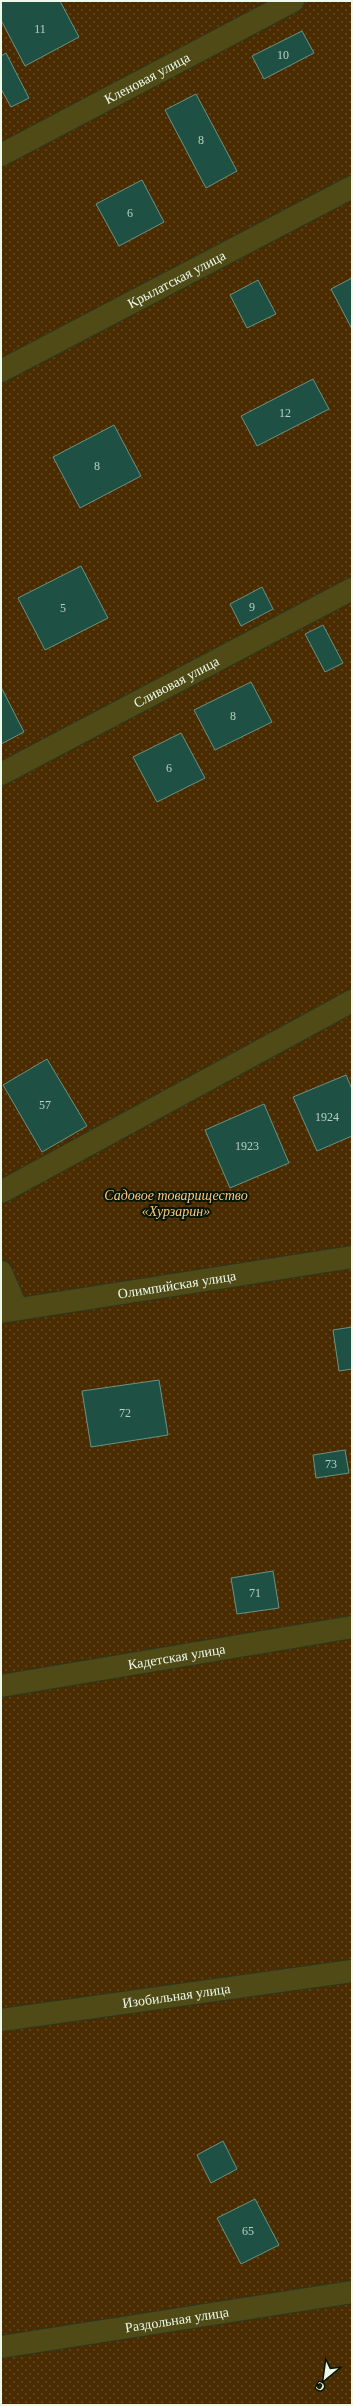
<svg xmlns="http://www.w3.org/2000/svg" width="353" height="2406" font-family="Georgia,serif">
  <style>
    .garden { fill: url(#garden-dots) }
    .building { fill: #1e5144; stroke: #699285 }
    .lines { fill: none; stroke-linecap: round; stroke-linejoin: round }
    .minor-casing { stroke: #293a23; stroke-width: 24 }
    .minor { stroke: #4f4a16; stroke-width: 22 }
    .labels { text-anchor: middle; stroke-width: 4; stroke-linejoin: round; paint-order: stroke }
    .number-label { font-size: 12px; fill: #b9cfc0 }
    .street-label { font-size: 14px; fill: #edf9e9; stroke: #061602 }
    .park-label { font-size: 14px; font-style: italic; fill: #fec685; stroke: #061602 }
  </style>
  <defs>
    <pattern id="garden-dots" width="8" height="8" patternUnits="userSpaceOnUse"><rect width="8" height="8" fill="#4a2c00"/><path d="M2 2h.1M6 6h.1" fill="none" stroke="#644b25" stroke-width="1.8" stroke-linecap="round"/></pattern>
  </defs>
  <rect width="100%" height="100%" fill="#0e2008"/>
  <path class="garden" d="M1,1H352V2405H1Z"/>
  <path class="building" d="M1,1H60L79,37L25,66L1,20Z
    M302,31L314,53L264,79L252,56Z
    M6,53L29,98L11,107L1,89V56Z
    M196,94L237,171L206,188L165,110Z
    M142,180L164,222L119,246L96,204Z
    M352,278V329L331,289Z
    M258,280L276,314L247,328L230,295Z
    M313,379L329,409L257,446L241,416Z
    M114,425L141,476L80,508L53,457Z
    M81,566L108,618L45,650L18,598Z
    M262,587L273,609L241,626L230,604Z
    M323,625L343,663L325,672L305,634Z
    M251,682L272,722L215,750L194,710Z
    M1,687L24,732L1,744Z
    M181,733L205,778L157,802L133,757Z
    M47,1059L87,1126L42,1152L3,1085Z
    M346,1075L352,1089V1136L317,1151L293,1097Z
    M264,1104L289,1163L230,1188L205,1130Z
    M352,1327V1369L339,1371L333,1330Z
    M159,1380L168,1435L91,1447L82,1391Z
    M345,1450L349,1473L316,1478L313,1455Z
    M273,1571L279,1608L237,1614L231,1578Z
    M223,2141L237,2169L211,2183L197,2155Z
    M255,2199L279,2245L241,2264L217,2218Z"/>
  <g class="lines">
    <g class="minor-casing">
      <g id="minor">
        <path id="s1" d="M1,155L293,1"/>
        <path id="s2" d="M1,371L352,187"/>
        <path id="s3" d="M1,774L352,589"/>
        <path d="M1,1192L352,1001"/>
        <path d="M1,1272L17,1309"/>
        <path id="s4" d="M1,1312L352,1257"/>
        <path id="s5" d="M1,1686L352,1627"/>
        <path id="s6" d="M1,2020L352,1971"/>
        <path id="s7" d="M1,2347L352,2292"/>
      </g>
    </g>
    <use href="#minor" class="minor"/>
  </g>
  <g class="labels">
    <g class="number-label">
      <text x="40" y="33">11</text>
      <text x="283" y="59">10</text>
      <text x="201" y="144">8</text>
      <text x="130" y="217">6</text>
      <text x="285" y="417">12</text>
      <text x="97" y="470">8</text>
      <text x="252" y="611">9</text>
      <text x="63" y="612">5</text>
      <text x="233" y="720">8</text>
      <text x="169" y="772">6</text>
      <text x="45" y="1109">57</text>
      <text x="327" y="1121">1924</text>
      <text x="247" y="1150">1923</text>
      <text x="125" y="1417">72</text>
      <text x="331" y="1468">73</text>
      <text x="255" y="1597">71</text>
      <text x="248" y="2235">65</text>
    </g>
    <g class="street-label">
      <text dy="5" stroke="none"><textPath href="#s1" startOffset="165">Кленовая улица</textPath></text>
      <text dy="5" stroke="none"><textPath href="#s2" startOffset="198">Крылатская улица</textPath></text>
      <text dy="5" stroke="none"><textPath href="#s3" startOffset="198">Сливовая улица</textPath></text>
      <text dy="5" stroke="none"><textPath href="#s4" startOffset="178">Олимпийская улица</textPath></text>
      <text dy="5" stroke="none"><textPath href="#s5" startOffset="178">Кадетская улица</textPath></text>
      <text dy="5" stroke="none"><textPath href="#s6" startOffset="177">Изобильная улица</textPath></text>
      <text dy="5" stroke="none"><textPath href="#s7" startOffset="178">Раздольная улица</textPath></text>
    </g>
    <g class="park-label">
      <text x="176" y="1200">Садовое товарищество<tspan x="176" dy="16">«Хурзарин»</tspan></text>
    </g>
  </g>
  <rect width="353" height="2406" fill="none" stroke="#edf9e9" stroke-width="4"/>
  <g transform="translate(325 2378) rotate(209)" stroke="#061602" stroke-width="3" paint-order="stroke">
  <path d="M0-3L7 15L0 10L-7 15Z" fill="#edf9e9"/>
  <text y="-6" font-size="11" font-weight="bold" text-anchor="middle" fill="#edf9e9">С</text>
  </g>
</svg>
